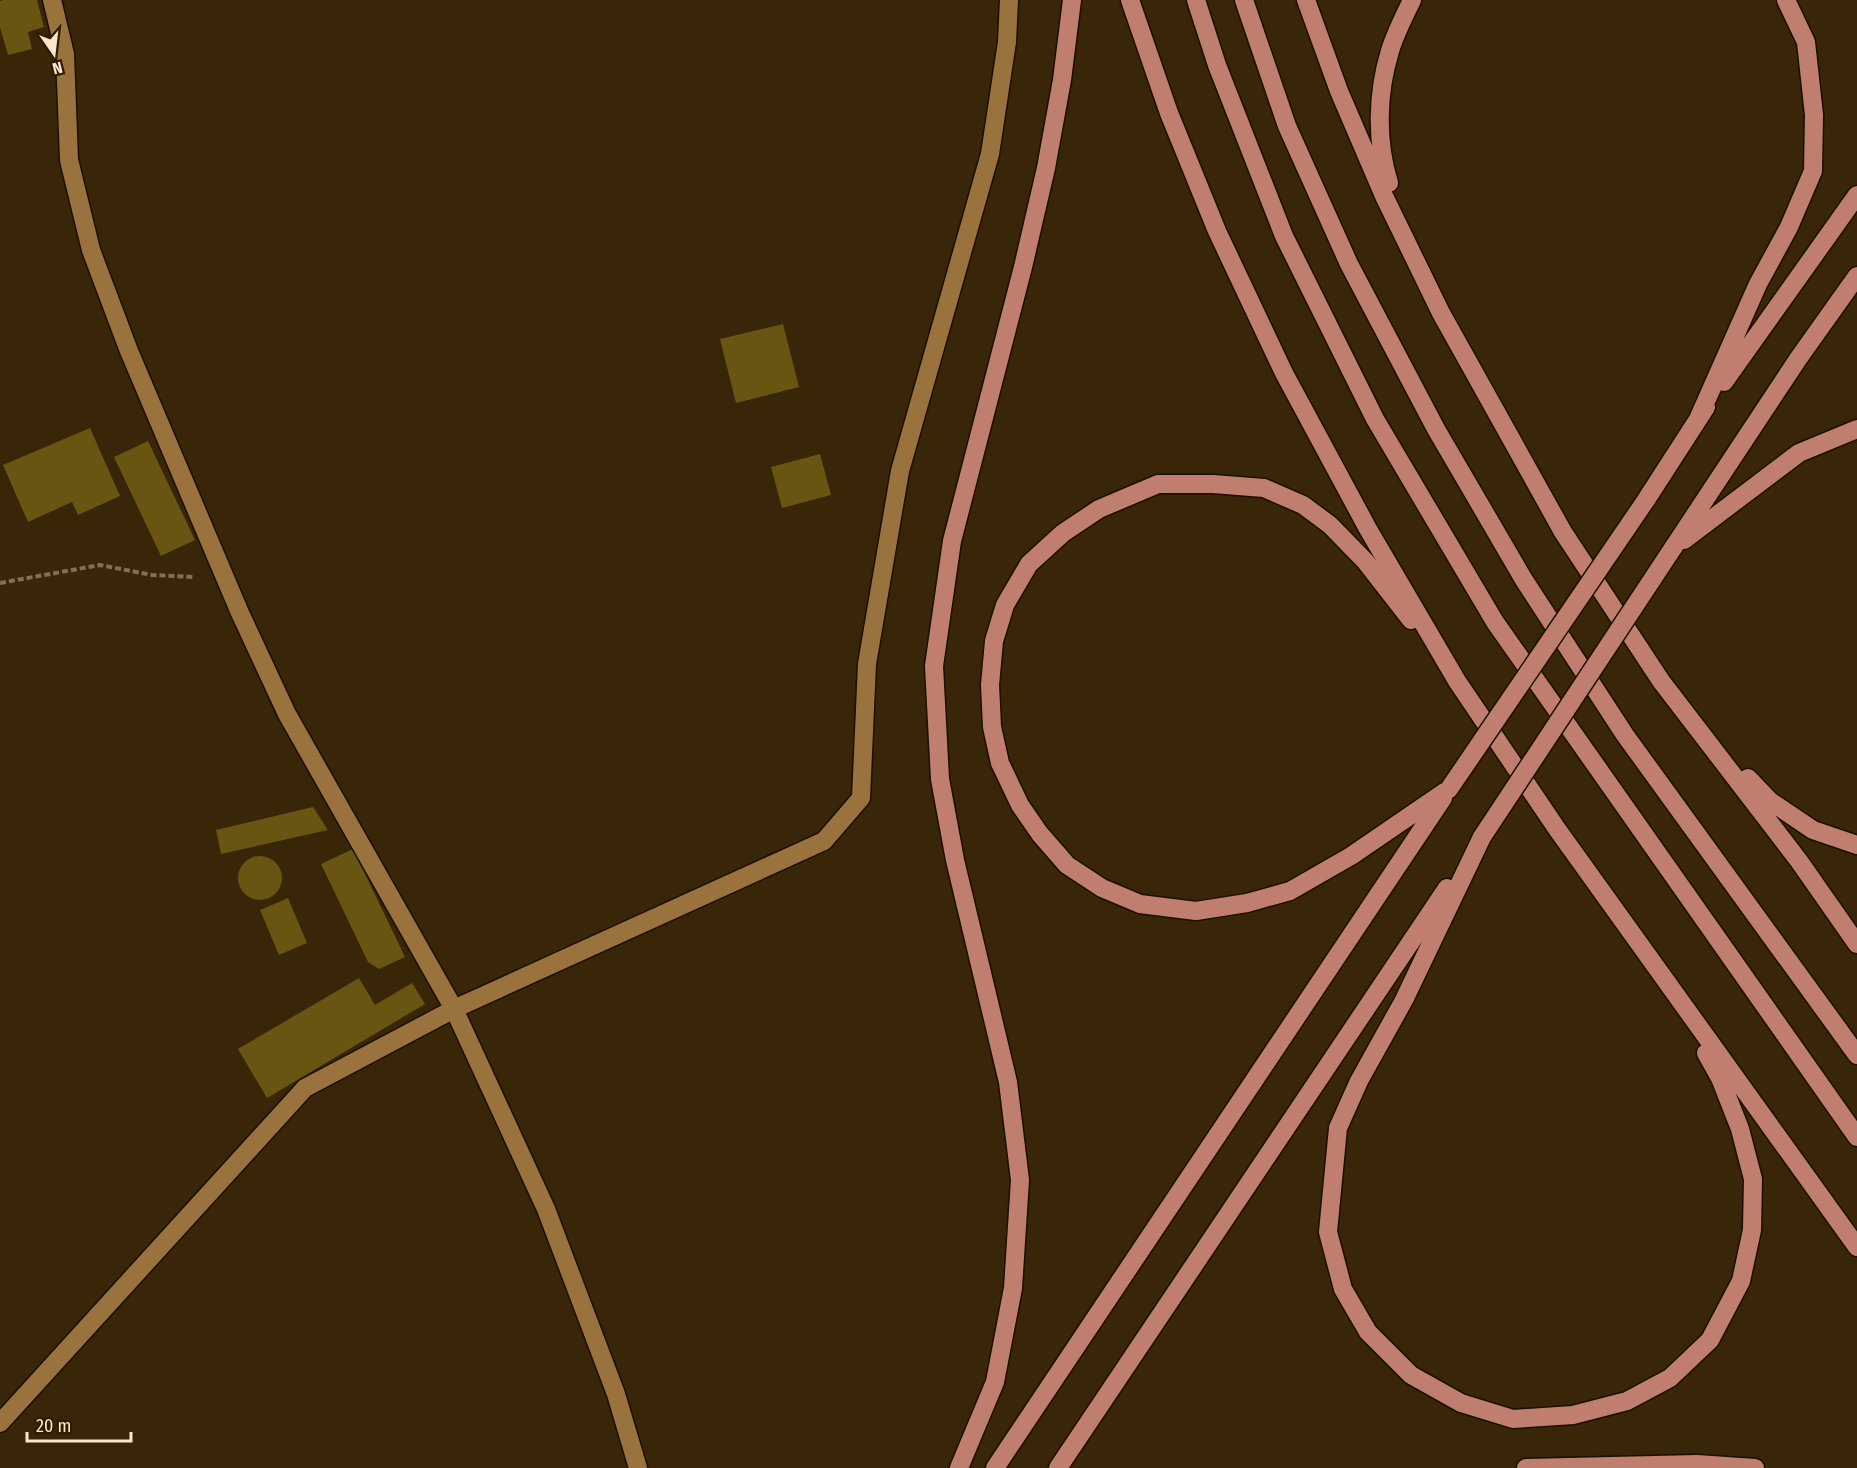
<svg xmlns="http://www.w3.org/2000/svg" width="1857" height="1468" font-family="'Fira Sans Condensed',sans-serif">
  <style>
    .building { fill: #685511 }
    .lines { fill: none; stroke-linecap: round; stroke-linejoin: round }
    .street-casing { stroke: #1b0f02; stroke-width: 21 }
    .primary-casing { stroke: #1b0f02; stroke-width: 21 }
    .path { stroke: #846f53; stroke-width: 4; stroke-dasharray: 6 3; stroke-linecap: butt }
    .street { stroke: #9a723d; stroke-width: 18 }
    .primary { stroke: #c07e6f; stroke-width: 18 }
    .primary-bridge-casing { stroke: #1b0f02; stroke-width: 21; stroke-linecap: butt }
    .primary-bridge { stroke: #c07e6f; stroke-width: 18 }
  </style>
  <rect width="100%" height="100%" fill="#392508"/>
  <path class="building" d="M4,0H37L44,27L28,32L32,49L8,55L0,27V1Z
    M783,324L799,387L736,403L720,339Z
    M90,428L120,496L78,515L72,502L28,522L3,465Z
    M148,441L195,540L161,556L114,457Z
    M820,454L831,495L782,508L771,467Z
    M313,807L328,830L221,854L216,830Z
    M353,849L405,957L379,969L368,962L321,864Z
    M238 878a22 22 0 1 1 44 0a22 22 0 1 1-44 0Z
    M288,898L307,943L279,955L260,910Z
    M359,978L375,1005L412,983L425,1004L267,1098L238,1049Z"/>
  <g class="lines">
    <g class="street-casing">
      <path id="street" d="M52,0L65,54L69,160L91,250L129,351L240,613L287,714L454,1009L546,1209L616,1394L638,1468
        M0,1423L305,1088L454,1009L824,841L861,798L867,664L900,471L990,154L1007,42L1009,0"/>
    </g>
    <g class="primary-casing">
      <path id="primary" d="M1130,0L1169,113L1217,231L1284,373L1368,529L1457,681L1557,829L1857,1247
        M1196,0L1217,65L1284,236L1375,419L1495,622L1857,1137
        M1244,0L1287,126L1349,264L1436,429L1524,580L1625,735L1857,1055
        M1306,0L1339,91L1384,196L1441,313L1563,532L1661,681L1799,861L1857,944
        M1389,183C1376,141 1377,93 1390,51C1395,34 1404,17 1412,0
        M1724,382L1857,195
        M1699,417L1758,284L1789,227L1813,171L1814,115L1806,42L1786,0
        M1646,500L1706,407
        M1684,540L1799,453L1857,429
        M1673,548L1798,359L1857,276
        M1411,620L1365,561L1330,525L1303,505L1264,488L1213,484H1158L1099,509L1063,533L1029,564L1005,605L994,641L990,685L992,727L1000,763L1020,805L1040,834L1067,865L1102,888L1140,904L1196,911L1247,903L1290,891L1351,856L1449,789
        M1748,778L1770,801L1813,830L1857,845
        M1482,837L1404,1000L1359,1081L1338,1128L1328,1232L1343,1289L1368,1332L1411,1375L1461,1403L1513,1419L1573,1415L1627,1401L1670,1378L1710,1340L1741,1281L1752,1230L1753,1179L1740,1129L1720,1078L1706,1053
        M959,1468L995,1382L1013,1288L1020,1180L1008,1082L955,860L940,779L934,666L952,541L1023,267L1046,168L1062,80L1072,0
        M995,1468L1443,798
        M1058,1468L1447,888
        M1526,1468L1697,1464L1755,1468"/>
    </g>
    <path class="path" d="M0,583L100,565L152,575L195,577"/>
    <use href="#street" class="street"/>
    <use href="#primary" class="primary"/>
    <g class="primary-bridge-casing">
      <path id="primary-bridge" d="M1449,789L1646,500
        M1482,837L1673,548"/>
    </g>
    <use href="#primary-bridge" class="primary-bridge"/>
  </g>
  <g transform="translate(54 54) rotate(166)" stroke="#2e1b00" stroke-width="4.5" paint-order="stroke">
  <path d="M0-4.5L10 22L0 15L-10 22Z" fill="#fce6cb"/>
  <text y="-9" font-size="16" font-weight="bold" text-anchor="middle" fill="#fce6cb">N</text>
  </g>
  <path d="M27 1432v9h104v-9" fill="none" stroke="#fce6cb" stroke-width="3"/>
  <text x="36" y="1432" font-size="18" fill="#fce6cb" stroke="#2e1b00" stroke-width="4.5" paint-order="stroke">20 m</text>
</svg>
